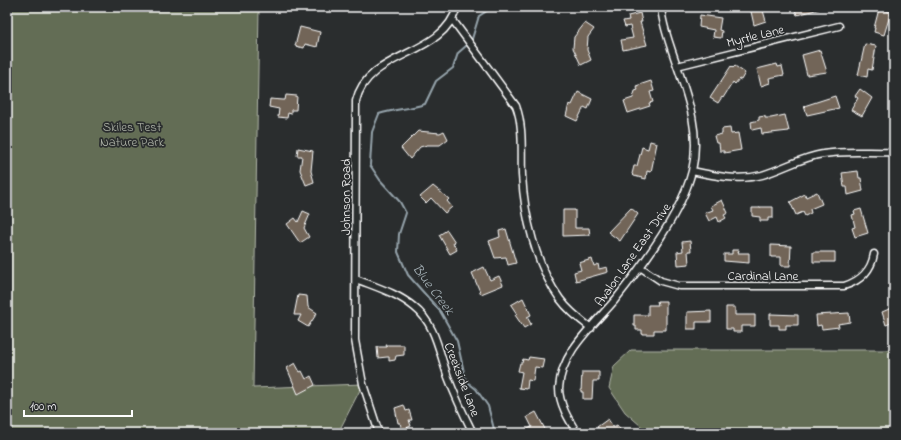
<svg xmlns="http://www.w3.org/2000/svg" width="901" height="440" font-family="'Indie Flower',sans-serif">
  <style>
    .green { fill: #636d54; stroke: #b1b6aa }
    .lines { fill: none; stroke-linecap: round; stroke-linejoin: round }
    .stream { stroke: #96a4ac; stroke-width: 2 }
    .building { fill: #726558; stroke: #fff }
    .street-casing { stroke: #fff; stroke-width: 9 }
    .street { stroke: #2a2d2e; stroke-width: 6 }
    .labels { text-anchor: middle; stroke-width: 3.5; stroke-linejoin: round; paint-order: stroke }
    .street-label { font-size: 13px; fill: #fff; stroke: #2a2d2e }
    .park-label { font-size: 13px; fill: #b1b6aa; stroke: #2a2d2e }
    .water-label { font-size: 14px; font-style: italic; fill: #a8b4ba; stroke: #2a2d2e }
  </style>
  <rect width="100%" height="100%" fill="#2a2d2e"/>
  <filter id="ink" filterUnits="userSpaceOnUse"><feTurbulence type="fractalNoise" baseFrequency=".025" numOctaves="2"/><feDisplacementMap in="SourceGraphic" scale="8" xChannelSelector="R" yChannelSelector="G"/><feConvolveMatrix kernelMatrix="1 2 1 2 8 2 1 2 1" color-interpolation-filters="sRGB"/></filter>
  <g filter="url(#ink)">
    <path class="green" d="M7,7H259L253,388L363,384L338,433H7Z
      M631,350H894V433H649L625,412L609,388L614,366Z"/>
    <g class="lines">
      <path class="stream" d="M472,39L479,16L493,7
        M466,46L458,53L453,68L436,81L425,104C410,109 394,109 379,114L372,132L370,165L380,180L400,202L406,213L399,234L398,252L408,275L440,311L457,341L466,381L476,389L488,406L495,433"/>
    </g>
    <path class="building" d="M750,7H762L766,21L754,25Z
      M794,7H819V9L797,15Z
      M879,9L891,12L884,35L874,32L875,28H874Z
      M640,13L642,22H640L647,45L623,50L621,40L633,38L630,26L625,27L623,21L629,20L628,16Z
      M700,15L721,18L719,30L722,31L721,38L713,37L714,30L699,27Z
      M585,23L594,29L588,37L587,50L591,60L581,65L573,48L574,37Z
      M300,27L320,32L317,47L305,44L304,48L295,46Z
      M865,44L876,46L872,70L868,69L867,77L858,75Z
      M820,50L827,72L807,75L802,55Z
      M777,64L778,67L782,66L784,75L769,78L770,83L761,86L757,69Z
      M731,66L733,68L735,66L745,73L741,80L739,79L735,84L733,82L723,98L722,97L718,103L710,98Z
      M651,81L654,91L650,92L653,102L649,103L650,106L628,113L624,101L633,98L635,91L638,90L636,86Z
      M860,89L872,98L862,116L851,110L858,98L855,96Z
      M578,92L592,99L588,109L584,107L577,121L566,116L569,104L572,105Z
      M286,95L297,96L296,110H291V114L288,113L287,118L278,117L279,109L269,107L270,99L283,100H285Z
      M835,96L839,108L807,115L804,106Z
      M785,115L789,131L762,134L761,128L752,130L751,122L759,120V117L765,116V118H771Z
      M730,128L731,134L738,133L741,150L724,153V151H720L719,143H716L714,136L722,134V129Z
      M418,131L440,133L444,131L448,139L440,145H427L420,147L410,159L401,148Z
      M650,141L657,143L651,172L647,171L646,179L634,176L632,174L634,166H637L642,147L648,149Z
      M298,148L313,151L311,171L314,182L306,185L300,170L302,156H297Z
      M858,171L859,178H861L863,191L848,195L847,187H844L842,173Z
      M433,186L449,199L447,201L452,207L445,213L431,198L426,203L420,197Z
      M817,192L822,204L810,209L811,213L805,216L803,212L796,215L790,202L805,194L806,197Z
      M722,200L728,213L724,215L726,218L719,222L717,217L709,221L705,213L713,210L711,206Z
      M760,207H773V218H768V221H760V217L752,216V208H760Z
      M631,208L638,214L620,241L608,232Z
      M861,209L868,233L855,237L852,228L855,227L852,215L855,214L854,211Z
      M563,210H575V228H589L590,235L563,236Z
      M303,211L310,214L304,228L309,237L300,243L287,224L295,218L298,222Z
      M506,229L516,263L508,265L506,257L495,258L489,241L500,237L499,231Z
      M447,230L455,242L453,243L457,250L450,254L439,235Z
      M690,241L691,251H688L689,264L678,265L677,252L683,251L682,242Z
      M771,245L791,246L790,266H781V257H771Z
      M732,250H739L738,253H749V263L724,261V254H732Z
      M813,252H835V262H813Z
      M592,259L594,266L598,264L599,269L607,267L608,272L576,281L574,272L581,270L579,263Z
      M484,267L490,280L499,276L503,285L481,294L472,273Z
      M298,295L307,296L308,307L317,313L308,327L298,321L301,315H294Z
      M523,298L531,315L527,317L531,324L524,328L515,315L517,314L511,305Z
      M657,301H666V330H654V334H642V330H636V326H634V315H648V305H658Z
      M726,307H735V315H755V326H741V332H733V329H726Z
      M894,307V322L886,325L882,312Z
      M711,311V322H696V329H687V312Z
      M849,313L850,322L838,324L839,327L822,329L821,325L817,326L816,315Z
      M770,314L798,315V325H786V329H779V325H770Z
      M386,345H404V355L396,356L395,360L389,361V357H387L378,358L377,347H387Z
      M529,357L544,359L542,368L535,367L533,381L528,380L527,389L519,388L522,372L518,371L520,363H522L523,359L528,360Z
      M295,363L300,372L302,371L306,379L311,376L315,385L298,394L287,368Z
      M582,372H599V381H593L592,399H583V392H581Z
      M404,405L406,411L409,410L412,420H409L411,426L402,430L400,423H398L395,408Z
      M536,412L547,433H519L532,427L527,417Z
      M608,419L613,427L617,425L623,433H601L597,427Z"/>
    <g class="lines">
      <g class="street-casing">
        <path id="street" d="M452,19L516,106C524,127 521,153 522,175C524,215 536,266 560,299C568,310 579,319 591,328
          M677,66L839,26
          M692,171C715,176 739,181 762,175C783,169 802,157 823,154C846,150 871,153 894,152
          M640,267L661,281L679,286H844C860,281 871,272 874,254
          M356,279C376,287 397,293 414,307C436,324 439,353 448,377C455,396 464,415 473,433
          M379,433L363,384L355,340L356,101C368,50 443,58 457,7
          M577,433C569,420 559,404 559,388C561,352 593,326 615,300C642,266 682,213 692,171C702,129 685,90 672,51C667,36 662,22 661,7"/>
      </g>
      <use href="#street" class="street"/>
    </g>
  </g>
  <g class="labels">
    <g class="street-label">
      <text transform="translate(755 35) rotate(-14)" y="5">Myrtle Lane</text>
      <text transform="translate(345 197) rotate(-90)" y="5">Johnson Road</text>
      <text transform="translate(632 254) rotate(-55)" y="5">Avalon Lane East Drive</text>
      <text x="763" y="280">Cardinal Lane</text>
      <text transform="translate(463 379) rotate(69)" y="5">Creekside Lane</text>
    </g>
    <g class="park-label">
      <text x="132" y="131">Skiles Test<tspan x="132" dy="15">Nature Park</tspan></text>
    </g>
    <g class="water-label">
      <text transform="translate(434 289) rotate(53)" y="5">Blue Creek</text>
    </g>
  </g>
  <rect width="901" height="440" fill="none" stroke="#2a2d2e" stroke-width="24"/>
  <rect x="12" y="12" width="877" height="416" fill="none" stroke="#fff" stroke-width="1.5" filter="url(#ink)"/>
  <path d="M24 410v6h108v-6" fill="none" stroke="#ffffff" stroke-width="2"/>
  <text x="30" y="410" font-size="12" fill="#ffffff" stroke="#2a2d2e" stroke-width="3" paint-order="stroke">100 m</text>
</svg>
